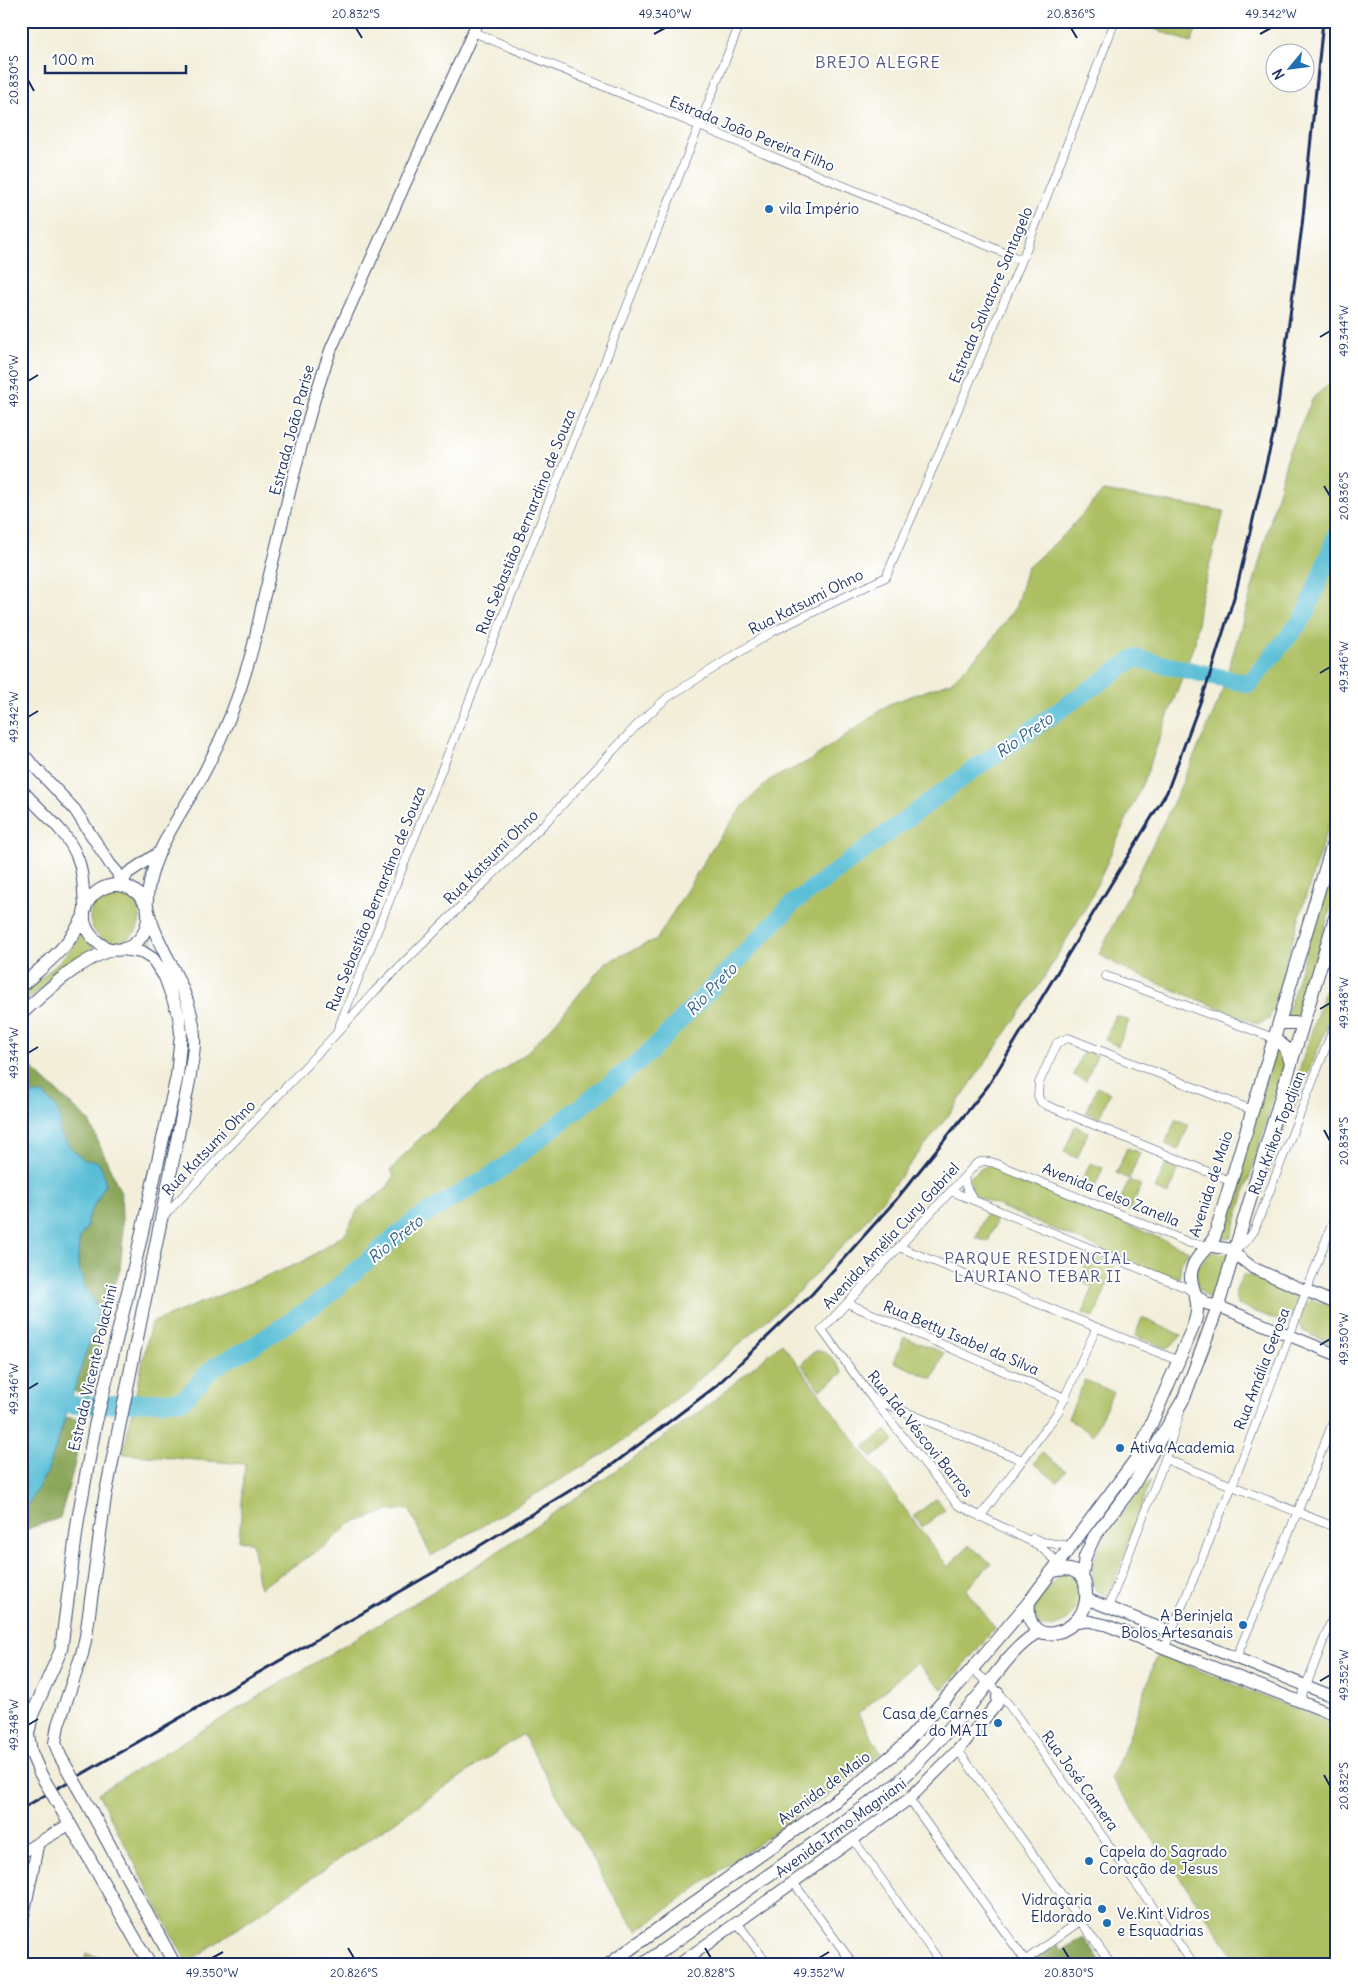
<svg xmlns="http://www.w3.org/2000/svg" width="1358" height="1986" font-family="Delius,sans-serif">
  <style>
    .green { fill: #adbf62; stroke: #647760 }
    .forest { fill: #8aa658; stroke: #526a5b }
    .water { fill: #58bed5; stroke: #3a769a }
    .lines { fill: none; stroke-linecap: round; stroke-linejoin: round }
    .river { stroke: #58bed5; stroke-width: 18 }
    .street-casing { stroke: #3b4c70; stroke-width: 9 }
    .secondary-casing { stroke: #3b4c70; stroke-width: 13 }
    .primary-casing { stroke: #3b4c70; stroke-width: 14 }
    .street { stroke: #fff; stroke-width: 8 }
    .secondary { stroke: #fff; stroke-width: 11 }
    .primary { stroke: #fff; stroke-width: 12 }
    .rail { stroke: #1b2f5e; stroke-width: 3 }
    .primary-bridge-casing { stroke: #3b4c70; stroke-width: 14; stroke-linecap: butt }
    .primary-bridge { stroke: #fff; stroke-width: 12 }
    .ticks { fill: none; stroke: #1b2f5e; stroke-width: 2 }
    .poi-dot { fill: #1f6fb2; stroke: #fff; stroke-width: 2 }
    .labels { text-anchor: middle; stroke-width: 4; stroke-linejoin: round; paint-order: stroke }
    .street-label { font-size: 15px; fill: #1b2f5e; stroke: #fff }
    .poi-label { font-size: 15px; fill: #1b2f5e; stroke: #fff; text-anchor: start }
    .neighbourhood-label { font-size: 16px; letter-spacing: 1px; fill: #525483; stroke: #fff }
    .water-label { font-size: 16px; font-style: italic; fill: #306188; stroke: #fff }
    .neatline { fill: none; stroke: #1b2f5e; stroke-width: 2 }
    .ticks-label { font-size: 12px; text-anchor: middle; fill: #1b2f5e }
  </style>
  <rect width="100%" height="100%" fill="#fff"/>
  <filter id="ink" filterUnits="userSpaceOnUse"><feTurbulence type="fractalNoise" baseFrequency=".02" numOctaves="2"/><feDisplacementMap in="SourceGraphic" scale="10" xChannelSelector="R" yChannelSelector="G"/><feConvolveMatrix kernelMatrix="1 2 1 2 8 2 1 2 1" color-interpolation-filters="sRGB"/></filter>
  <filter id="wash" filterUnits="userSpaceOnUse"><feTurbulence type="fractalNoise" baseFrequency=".0096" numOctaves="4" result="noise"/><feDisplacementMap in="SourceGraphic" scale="20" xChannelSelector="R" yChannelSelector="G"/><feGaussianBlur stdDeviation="1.12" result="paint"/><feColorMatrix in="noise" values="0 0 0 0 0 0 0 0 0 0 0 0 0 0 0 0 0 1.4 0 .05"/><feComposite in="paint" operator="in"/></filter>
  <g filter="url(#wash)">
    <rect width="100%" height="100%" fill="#f2eed9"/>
    <path class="green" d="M1135,21H1199L1191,43Z
      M1337,377V800L1301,911L1274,1005L1269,1019L1258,1024L1128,971L1099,954L1174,801L1219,701L1250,597L1289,451L1313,398Z
      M1103,491L1224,511L1200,601L1195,642L1145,778L1090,900L1042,981L951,1112L861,1227L793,1297L689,1388L614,1448L431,1556L409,1509L389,1511L350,1524L325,1546L259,1588L252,1542L239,1541L245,1464L123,1454L151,1323L302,1262L346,1233L358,1209L386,1189L394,1176L391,1170L415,1143L473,1091L525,1054L557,1021L605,963L657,939L714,845L743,806L769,780L811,760L889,704L951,682L989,644L1016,606L1027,568L1064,535Z
      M1337,847V887L1298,1017L1288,1018L1287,1015Z
      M90 917a25 25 0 1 1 50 0a25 25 0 1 1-50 0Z
      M82,932L92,946L96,949L78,958L21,1006V995C43,976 68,958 82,932Z
      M150,936L160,957L155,958L140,949Z
      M1337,952V1002L1263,1184Z
      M1116,1015L1129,1021L1118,1046L1105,1040Z
      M1084,1050L1097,1055L1086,1081L1073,1075Z
      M1279,1051L1283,1052L1286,1057L1231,1238L1219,1239L1273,1055Z
      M1097,1087L1110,1093L1099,1118L1086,1113Z
      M1176,1119L1189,1125L1178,1150L1165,1144Z
      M1075,1126L1088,1132L1077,1158L1064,1152Z
      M1127,1148L1140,1153L1129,1179L1116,1173Z
      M1090,1163L1103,1168L1092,1194L1079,1188Z
      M1166,1164L1179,1169L1168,1195L1155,1189Z
      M990,1165L1189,1251L1181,1263L1179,1282L973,1195L969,1178L982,1168Z
      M1129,1180L1141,1185L1130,1211L1118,1205Z
      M986,1212L998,1216L988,1242L976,1238Z
      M1214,1252L1229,1253L1216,1301L1211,1300L1199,1290L1195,1269L1209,1253Z
      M1089,1254L1115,1265L1094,1318L1083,1313L1093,1287L1079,1281Z
      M1243,1275H1249L1294,1294L1298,1301L1290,1318L1282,1322L1238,1305C1232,1294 1238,1285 1243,1275Z
      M1310,1299L1337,1309V1346L1303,1331L1298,1323L1303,1306Z
      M1142,1318L1181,1335L1173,1345L1166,1348L1135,1336Z
      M904,1337L944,1353L933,1379L894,1362Z
      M782,1343L948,1567L969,1545L991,1563L966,1590L995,1628L943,1690L917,1663L911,1667L858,1714L881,1753L837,1790L792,1819L637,1931L617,1902L523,1734L187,1963L98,1793L484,1561L700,1412Z
      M815,1351C830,1350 835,1362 843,1373L820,1390L801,1364Z
      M1085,1380L1113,1392L1093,1435L1068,1418Z
      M886,1430L894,1441L872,1458L864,1447Z
      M1042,1453L1066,1471L1057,1482L1034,1463Z
      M1151,1479L1109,1597L1095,1590C1081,1549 1127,1508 1151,1479Z
      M937,1498L945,1510L922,1527L914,1516Z
      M1064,1573L1078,1579C1088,1605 1067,1631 1039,1627L1032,1609L1046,1588L1051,1585L1060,1574Z
      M1158,1653L1249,1691L1337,1725V1965H1231L1230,1962L1235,1957L1111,1778L1126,1745Z
      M86,1954L108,1958L107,1965H84Z"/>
    <path class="forest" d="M21,1058L89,1121L121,1193L123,1238L120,1270L107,1305L89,1397L74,1391L97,1317V1306L85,1287L78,1265V1252L80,1238L87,1227V1219L106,1183L70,1147L59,1131L44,1095L21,1094Z
      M66,1417L84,1420L73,1471L60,1518L21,1531V1516L48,1471Z
      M1083,1937L1103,1965H1035L1032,1960L1057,1943L1062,1951Z"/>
    <path class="water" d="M21,1094H44C56,1109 63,1111 59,1131L70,1147L84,1160L97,1161L102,1168L106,1183L87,1219V1227L80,1238L78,1252V1265L85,1287L97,1306L98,1316L48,1471L21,1516Z"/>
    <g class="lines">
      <path class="river" d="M21,1404L96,1405L183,1400L214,1367L253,1346L325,1298L412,1222L497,1172L648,1054L793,903L973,770L1135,658L1249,684L1305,616L1337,533"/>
    </g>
  </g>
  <g filter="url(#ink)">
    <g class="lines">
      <g class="street-casing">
        <path id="street" d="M473,32L1022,260
          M1106,976L1274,1038
          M338,1029L741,21
          M964,1177L966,1187L974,1200
          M1230,1181L1046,1105L1041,1102L1038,1096L1039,1083L1057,1043L1068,1038L1252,1110
          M951,1191L1187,1288L1193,1293
          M163,1217L336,1034L375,991L547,821L639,723L668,697L772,632L886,577L1022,260L1115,21
          M899,1247L1179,1361
          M1236,1250L1249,1238L1254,1231L1337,1019
          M847,1303L1065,1398
          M874,1399L1022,1460
          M1165,1459L1337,1528
          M980,1517L1058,1412L1096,1329
          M1033,1538L1043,1542L1069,1546
          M1059,1563L1038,1545L958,1505L872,1398L822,1330L976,1164C983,1160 987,1161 994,1163L1190,1243L1209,1246
          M1108,1608L1165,1459L1180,1412
          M1165,1647L1232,1486L1337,1211
          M1236,1658L1298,1511L1337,1412
          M972,1669L993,1687L1009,1705L1194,1965
          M1300,1701L1337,1606
          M958,1750L1112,1965
          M909,1799L1025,1960
          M853,1839L942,1965
          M793,1882L854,1965
          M737,1922L768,1965
          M1019,1965L1080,1921"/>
      </g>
      <g class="secondary-casing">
        <path id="secondary" d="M21,752L75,810L110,864L117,872L121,885
          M21,789C40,811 68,831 78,859C84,874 83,893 85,910
          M121,885L128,873L158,853
          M147,907C147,854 183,814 206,769C223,736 238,700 248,664C255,642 259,619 264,597C285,514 302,429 331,349L478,21
          M1209,1246L1229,1249L1253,1268L1337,1304
          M1194,1293L1207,1304L1218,1306L1337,1355
          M1087,1599L1337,1698
          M1074,1623L1088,1621L1106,1625L1337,1716
          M21,1853L70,1824
          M21,1928L38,1844
          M678,1965L909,1799L958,1750L997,1704L998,1693"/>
      </g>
      <g class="primary-casing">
        <path id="primary" d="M21,986C47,963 68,948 84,916
          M21,1014C50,988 76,962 113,949
          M1279,1023H1303
          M1274,1038L1286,1048L1291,1063
          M1051,1572C1062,1569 1070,1567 1080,1575C1085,1579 1086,1586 1086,1593C1090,1632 1023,1656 1029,1602L1136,1459L1193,1327C1196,1319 1198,1312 1197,1304C1196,1291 1187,1280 1193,1266C1197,1255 1208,1248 1214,1238L1337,830
          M1082,1577L1085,1557L1094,1537L1132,1487L1184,1398L1218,1306L1337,911
          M60,1756L55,1743L58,1725L82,1654L86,1636L105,1497L189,1081C191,1066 195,1051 194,1036C192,988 157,951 147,907C123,857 59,903 94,939C99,944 103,947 110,949C133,954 149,934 148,913
          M40,1773L31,1752L28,1734L32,1715L61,1650L78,1519L95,1426L136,1259L177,1076L181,1033L179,1016L165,977L153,959L142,952L122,949
          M85,1800L175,1965
          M63,1812L150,1965
          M608,1965L853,1788L903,1746L972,1669L1029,1602
          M642,1965L897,1784C927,1754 954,1724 981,1693C998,1672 1015,1645 1039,1632"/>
      </g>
      <use href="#street" class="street"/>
      <use href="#secondary" class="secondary"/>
      <use href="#primary" class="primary"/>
      <path class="rail" d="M21,1809L471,1551L612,1465L715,1387L812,1294L895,1201L988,1086L1167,792L1207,684L1236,591L1275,427L1302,226L1323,21"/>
      <g class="primary-bridge-casing">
        <path id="primary-bridge" d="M60,1756L85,1800
          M40,1773L63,1812"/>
      </g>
      <use href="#primary-bridge" class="primary-bridge"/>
    </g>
  </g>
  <path class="ticks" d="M356,28L362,38M1071,28L1077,38M654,34L665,28M1260,34L1271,28M28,80L34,91M1320,337L1330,331M28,381L38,375M1324,486L1330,496M1320,673L1330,667M28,717L38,711M1320,1009L1330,1003M28,1053L38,1047M1324,1130L1330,1141M1320,1345L1330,1339M28,1389L38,1383M1320,1681L1330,1675M28,1725L38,1719M1324,1775L1330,1786M348,1948L354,1958M705,1948L711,1958M1063,1948L1069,1958M212,1958L223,1952M819,1958L829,1952"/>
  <g class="poi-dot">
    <circle cx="769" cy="209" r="5"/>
    <circle cx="1120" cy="1448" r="5"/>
    <circle cx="1243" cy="1625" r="5"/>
    <circle cx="998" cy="1723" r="5"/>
    <circle cx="1089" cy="1861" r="5"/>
    <circle cx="1102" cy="1909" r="5"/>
    <circle cx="1107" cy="1923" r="5"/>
  </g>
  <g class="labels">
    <g class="street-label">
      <text transform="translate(752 134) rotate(22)" y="5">Estrada João Pereira Filho</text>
      <text transform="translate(991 295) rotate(-67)" y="5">Estrada Salvatore Santagelo</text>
      <text transform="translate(292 430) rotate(-75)" y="5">Estrada João Parise</text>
      <text transform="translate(526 522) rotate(-68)" y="5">Rua Sebastião Bernardino de Souza</text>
      <text transform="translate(806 602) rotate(-27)" y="5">Rua Katsumi Ohno</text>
      <text transform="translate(491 857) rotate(-45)" y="5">Rua Katsumi Ohno</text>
      <text transform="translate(376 899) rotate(-68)" y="5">Rua Sebastião Bernardino de Souza</text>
      <text transform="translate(1277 1133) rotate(-69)" y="5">Rua Krikor Topdjian</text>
      <text transform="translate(209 1148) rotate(-46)" y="5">Rua Katsumi Ohno</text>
      <text transform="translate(1211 1184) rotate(-72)" y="5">Avenida de Maio</text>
      <text transform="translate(1111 1195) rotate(22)" y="5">Avenida Celso Zanella</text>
      <text transform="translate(891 1236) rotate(-47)" y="5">Avenida Amélia Cury Gabriel</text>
      <text transform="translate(961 1338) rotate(23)" y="5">Rua Betty Isabel da Silva</text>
      <text transform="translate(93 1368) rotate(-77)" y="5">Estrada Vicente Polachini</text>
      <text transform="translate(1262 1369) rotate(-69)" y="5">Rua Amália Gerosa</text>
      <text transform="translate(920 1434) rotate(51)" y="5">Rua Ida Véscovi Barros</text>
      <text transform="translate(1080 1781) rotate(54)" y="5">Rua José Camera</text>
      <text transform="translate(824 1788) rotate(-37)" y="5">Avenida de Maio</text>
      <text transform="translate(841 1828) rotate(-36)" y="5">Avenida Irmo Magniani</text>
    </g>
    <g class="poi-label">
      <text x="779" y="214">vila Império</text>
      <text x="1130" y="1453">Ativa Academia</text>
      <text x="1233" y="1621" text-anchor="end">A Berinjela<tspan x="1233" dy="17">Bolos Artesanais</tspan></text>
      <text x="988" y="1719" text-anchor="end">Casa de Carnes<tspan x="988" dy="17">do MA II</tspan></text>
      <text x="1099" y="1857">Capela do Sagrado<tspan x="1099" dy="17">Coração de Jesus</tspan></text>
      <text x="1092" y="1905" text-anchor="end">Vidraçaria<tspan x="1092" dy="17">Eldorado</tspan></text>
      <text x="1117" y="1919">Ve.Kint Vidros<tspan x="1117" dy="17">e Esquadrias</tspan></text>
    </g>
    <g class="neighbourhood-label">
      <text x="878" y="68">BREJO ALEGRE</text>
      <text x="1038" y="1264">PARQUE RESIDENCIAL<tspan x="1038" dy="18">LAURIANO TEBAR II</tspan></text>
    </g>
    <g class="water-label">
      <text transform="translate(1024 735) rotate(-35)" y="6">Rio Preto</text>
      <text transform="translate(711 989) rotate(-46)" y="6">Rio Preto</text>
      <text transform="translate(395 1239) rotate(-39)" y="6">Rio Preto</text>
    </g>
  </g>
  <rect width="1358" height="1986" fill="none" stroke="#fff" stroke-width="55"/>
  <g transform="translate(1290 68) rotate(241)"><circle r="24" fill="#ffffff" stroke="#a4acbf"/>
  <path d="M0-4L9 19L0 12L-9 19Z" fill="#1f6fb2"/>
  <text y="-8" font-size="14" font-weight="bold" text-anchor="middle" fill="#1b2f5e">N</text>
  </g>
  <path d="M45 65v8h141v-8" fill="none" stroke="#1b2f5e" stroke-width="2.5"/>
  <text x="52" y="65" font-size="15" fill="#1b2f5e" stroke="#ffffff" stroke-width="4" paint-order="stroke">100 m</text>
  <rect x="28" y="28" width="1302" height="1930" class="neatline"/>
  <g class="ticks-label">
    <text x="356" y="18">20.832°S</text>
    <text x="665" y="18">49.340°W</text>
    <text x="1071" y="18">20.836°S</text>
    <text x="1271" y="18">49.342°W</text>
    <text transform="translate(14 80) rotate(-90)" y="4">20.830°S</text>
    <text transform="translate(1344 331) rotate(-90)" y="4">49.344°W</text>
    <text transform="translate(14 381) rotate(-90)" y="4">49.340°W</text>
    <text transform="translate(1344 496) rotate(-90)" y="4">20.836°S</text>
    <text transform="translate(1344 667) rotate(-90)" y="4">49.346°W</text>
    <text transform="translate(14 717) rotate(-90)" y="4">49.342°W</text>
    <text transform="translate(1344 1003) rotate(-90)" y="4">49.348°W</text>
    <text transform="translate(14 1053) rotate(-90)" y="4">49.344°W</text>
    <text transform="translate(1344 1141) rotate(-90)" y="4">20.834°S</text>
    <text transform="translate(1344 1339) rotate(-90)" y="4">49.350°W</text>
    <text transform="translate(14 1389) rotate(-90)" y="4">49.346°W</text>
    <text transform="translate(1344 1675) rotate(-90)" y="4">49.352°W</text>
    <text transform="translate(14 1725) rotate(-90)" y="4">49.348°W</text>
    <text transform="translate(1344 1786) rotate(-90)" y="4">20.832°S</text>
    <text x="212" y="1977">49.350°W</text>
    <text x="354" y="1977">20.826°S</text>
    <text x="711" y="1977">20.828°S</text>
    <text x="819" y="1977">49.352°W</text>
    <text x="1069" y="1977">20.830°S</text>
  </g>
</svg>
